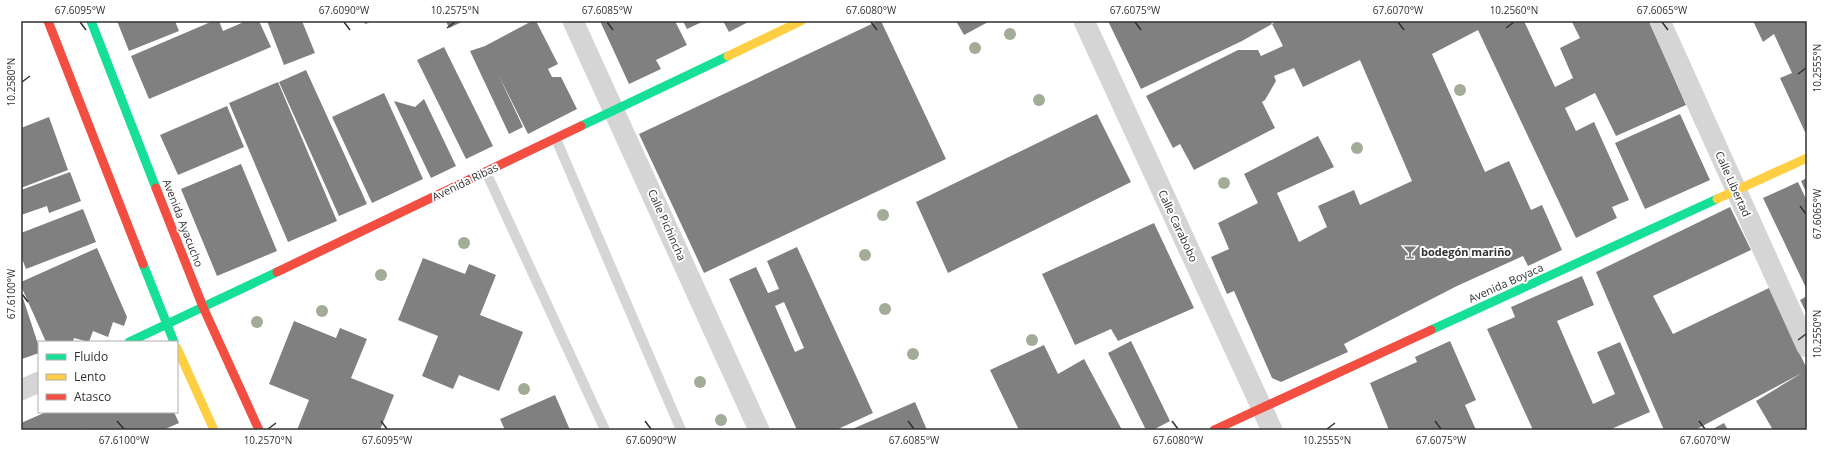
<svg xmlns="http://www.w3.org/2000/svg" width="1828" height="451" font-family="'Open Sans',sans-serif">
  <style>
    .building { fill: #808080; fill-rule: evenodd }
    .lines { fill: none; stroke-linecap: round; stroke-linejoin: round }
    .lane { stroke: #d5d5d5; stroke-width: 10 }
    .street { stroke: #d5d5d5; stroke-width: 21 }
    .fast { stroke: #16e098; stroke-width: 9 }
    .slow { stroke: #ffcf43; stroke-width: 9 }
    .jam { stroke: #f24e42; stroke-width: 9 }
    .tree { fill: #a2ac97 }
    .ticks { fill: none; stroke: #313131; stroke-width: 1.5 }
    .labels { text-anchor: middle; stroke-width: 4; stroke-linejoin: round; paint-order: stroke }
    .street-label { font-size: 11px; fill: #313131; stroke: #fff }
    .poi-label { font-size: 11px; font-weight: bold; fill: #313131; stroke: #fff; text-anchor: start }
    .neatline { fill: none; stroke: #313131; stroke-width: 1.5 }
    .ticks-label { font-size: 10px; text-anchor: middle; fill: #313131 }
  </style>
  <rect width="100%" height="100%" fill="#fff"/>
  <path class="building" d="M117,21H175L179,31L129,51Z
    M213,21H219L223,31L246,21H259L271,47L149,99L131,56Z
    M267,21H302L315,53L284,65Z
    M364,21H374L365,24Z
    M446,21H464L449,28Z
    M532,21H536L558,64L548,69L552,77H561L577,109L528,134L498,74L523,127L509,134L470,51L485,46Z
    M600,21H675L687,45L656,60L661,69L629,84Z
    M683,21H704L687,29Z
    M723,21H750L729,32Z
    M878,21H881L946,159L704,273L639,134Z
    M956,21H990L964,35Z
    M1108,21H1270L1272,24L1277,21H1524L1555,87L1573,78L1560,48L1580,38L1572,22L1649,21L1686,105L1616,136L1595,93L1565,108L1576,131L1594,122L1629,200L1612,207L1617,218L1576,238L1478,30L1432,54L1485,172L1509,161L1531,210L1542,205L1562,250L1528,266L1523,256L1457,286L1344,344L1348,352L1281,382L1272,378L1234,291L1227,294L1211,257L1229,249L1218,223L1258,203L1244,174L1318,136L1334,167L1277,193L1299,242L1327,227L1318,206L1354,190L1360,205L1412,181L1360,60L1303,87L1294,68L1274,76L1276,81L1265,100L1262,102L1275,128L1194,170L1180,144L1173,148L1146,96L1238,50H1258L1261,56L1283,46L1272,24L1242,41L1141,89Z
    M1753,21H1807V130L1805,132L1780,78L1792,73L1774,34L1763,42Z
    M444,47L493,146L466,159L417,60Z
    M306,70L367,204L339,216L279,82Z
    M278,82L337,221L288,242L229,103Z
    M384,93L423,179L372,203L332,117Z
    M424,99L456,166L431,178L394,101L415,107Z
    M227,106L244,147L178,175L160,135Z
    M1097,114L1131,182L948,273L916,202Z
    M1680,114L1710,180L1645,209L1615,143Z
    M49,117L68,170L21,188V128Z
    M241,164L277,251L217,276L181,189Z
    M70,172L81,201L49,213L47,206L21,215V190Z
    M1807,178V194L1801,181Z
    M1798,182L1807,201V290L1763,198Z
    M1730,207L1751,250L1653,296L1673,334L1769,288L1807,369V430H1773L1756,401L1802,373L1695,430H1664L1596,272Z
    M83,209L96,242L26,269L21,256V233Z
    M1154,223L1194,308L1118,341L1111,329L1075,345L1042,274Z
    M797,247L873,413L836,430H797L729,279L756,267L768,293L779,289L767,261ZM784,302L804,348L795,352L775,306Z
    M97,248L127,317L124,326L113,322L108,337L93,331L89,342L74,338L73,342H46L21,286V282Z
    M423,258L465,274L469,264L496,275L480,315L523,332L499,391L459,375L453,389L422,376L438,336L398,320Z
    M1582,276L1594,305L1557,321L1593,404L1615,394L1597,352L1620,342L1650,412L1609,430H1533L1487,329L1515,317L1511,307Z
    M21,292L39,347V353L22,359Z
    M1807,296V314L1800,300Z
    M294,321L336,338L340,328L367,339L351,378L394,395L380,430H297L309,400L269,384Z
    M1131,341L1170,421L1153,430H1146L1108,353Z
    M1450,341L1476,400L1465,405L1476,430H1389L1370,383L1417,362L1415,357Z
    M1044,345L1058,374L1084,359L1122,430H1019L990,370Z
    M555,395L570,430H505L500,419Z
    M915,402L927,430H850Z
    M46,412H174L179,423L163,430H87L86,428L81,430H21V423Z
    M1724,423L1728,430H1711Z"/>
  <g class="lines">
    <path class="lane" d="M556,139L681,430
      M486,172L605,430"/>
    <path class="street" d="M573,21L759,430
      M1084,21L1272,430
      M1660,21L1807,347
      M21,390L39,382"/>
    <path class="fast" d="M91,21L156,188
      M581,126L728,56
      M143,264L174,342
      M1431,330L1717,199
      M129,342L277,272"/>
    <path class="slow" d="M728,56L801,21
      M1717,199L1807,158
      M177,348L214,430"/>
    <path class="jam" d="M48,21L143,264
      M156,188L203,307L259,430
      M277,272L581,126
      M1214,430L1431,330"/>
  </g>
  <g class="tree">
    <circle cx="1010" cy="34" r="6"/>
    <circle cx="975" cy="48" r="6"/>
    <circle cx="1460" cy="90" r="6"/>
    <circle cx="1039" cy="100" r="6"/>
    <circle cx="1357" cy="148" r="6"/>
    <circle cx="1224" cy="183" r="6"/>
    <circle cx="883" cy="215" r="6"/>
    <circle cx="464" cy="243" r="6"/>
    <circle cx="865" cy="255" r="6"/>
    <circle cx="381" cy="275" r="6"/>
    <circle cx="885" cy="309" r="6"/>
    <circle cx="322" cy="311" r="6"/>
    <circle cx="257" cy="322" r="6"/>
    <circle cx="1032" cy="340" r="6"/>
    <circle cx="913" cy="354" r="6"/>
    <circle cx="700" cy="382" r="6"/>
    <circle cx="524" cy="389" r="6"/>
    <circle cx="721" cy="420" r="6"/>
  </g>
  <path class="ticks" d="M80,22L86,30M344,22L350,30M607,22L613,30M871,22L877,30M1135,22L1141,30M1398,22L1404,30M1662,22L1668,30M447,28L455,22M1506,28L1514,22M1798,74L1806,68M22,82L30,76M1800,206L1806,214M22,294L28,302M1798,340L1806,334M117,421L124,429M381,421L387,429M645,421L651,429M908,421L914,429M1172,421L1178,429M1435,421L1441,429M1699,421L1705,429M268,429L276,423M1327,429L1335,423"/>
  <defs>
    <g id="bar-bare" transform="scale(1.08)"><path d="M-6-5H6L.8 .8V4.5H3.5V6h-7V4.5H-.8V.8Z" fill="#797979" stroke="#fff" stroke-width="2.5" paint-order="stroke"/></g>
  </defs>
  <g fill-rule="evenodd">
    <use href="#bar-bare" x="1410" y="252"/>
  </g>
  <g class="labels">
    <g class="street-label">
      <text transform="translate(465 182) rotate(-26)" y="4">Avenida Ribas</text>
      <text transform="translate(1733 184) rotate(66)" y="4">Calle Libertad</text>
      <text transform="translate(183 223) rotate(69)" y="4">Avenida Ayacucho</text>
      <text transform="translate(667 225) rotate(66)" y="4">Calle Pichincha</text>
      <text transform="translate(1178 226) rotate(65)" y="4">Calle Carabobo</text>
      <text transform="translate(1506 283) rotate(-24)" y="4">Avenida Boyaca</text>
    </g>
    <g class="poi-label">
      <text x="1421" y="256">bodegón mariño</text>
    </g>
  </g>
  <rect width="1828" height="451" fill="none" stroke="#ffffff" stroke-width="44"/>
  <rect x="38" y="341" width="140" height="72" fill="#ffffff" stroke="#adadad"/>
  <rect x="46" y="354" width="20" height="6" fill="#16e098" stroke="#adadad"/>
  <text x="74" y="361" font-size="12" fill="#313131">Fluido</text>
  <rect x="46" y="374" width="20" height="6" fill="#ffcf43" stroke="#adadad"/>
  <text x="74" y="381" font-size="12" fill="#313131">Lento</text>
  <rect x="46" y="394" width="20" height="6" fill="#f24e42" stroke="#adadad"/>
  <text x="74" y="401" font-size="12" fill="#313131">Atasco</text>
  <rect x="22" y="22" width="1784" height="407" class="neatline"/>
  <g class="ticks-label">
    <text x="80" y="14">67.6095°W</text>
    <text x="344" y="14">67.6090°W</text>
    <text x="455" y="14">10.2575°N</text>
    <text x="607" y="14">67.6085°W</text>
    <text x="871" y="14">67.6080°W</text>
    <text x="1135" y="14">67.6075°W</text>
    <text x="1398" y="14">67.6070°W</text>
    <text x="1514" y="14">10.2560°N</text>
    <text x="1662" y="14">67.6065°W</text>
    <text transform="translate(1817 68) rotate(-90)" y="4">10.2555°N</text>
    <text transform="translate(11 82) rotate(-90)" y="4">10.2580°N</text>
    <text transform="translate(1817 214) rotate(-90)" y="4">67.6065°W</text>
    <text transform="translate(11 294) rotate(-90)" y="4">67.6100°W</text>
    <text transform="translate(1817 334) rotate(-90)" y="4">10.2550°N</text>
    <text x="124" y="444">67.6100°W</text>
    <text x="268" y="444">10.2570°N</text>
    <text x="387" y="444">67.6095°W</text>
    <text x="651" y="444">67.6090°W</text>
    <text x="914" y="444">67.6085°W</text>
    <text x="1178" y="444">67.6080°W</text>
    <text x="1327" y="444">10.2555°N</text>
    <text x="1441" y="444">67.6075°W</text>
    <text x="1705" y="444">67.6070°W</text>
  </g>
</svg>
